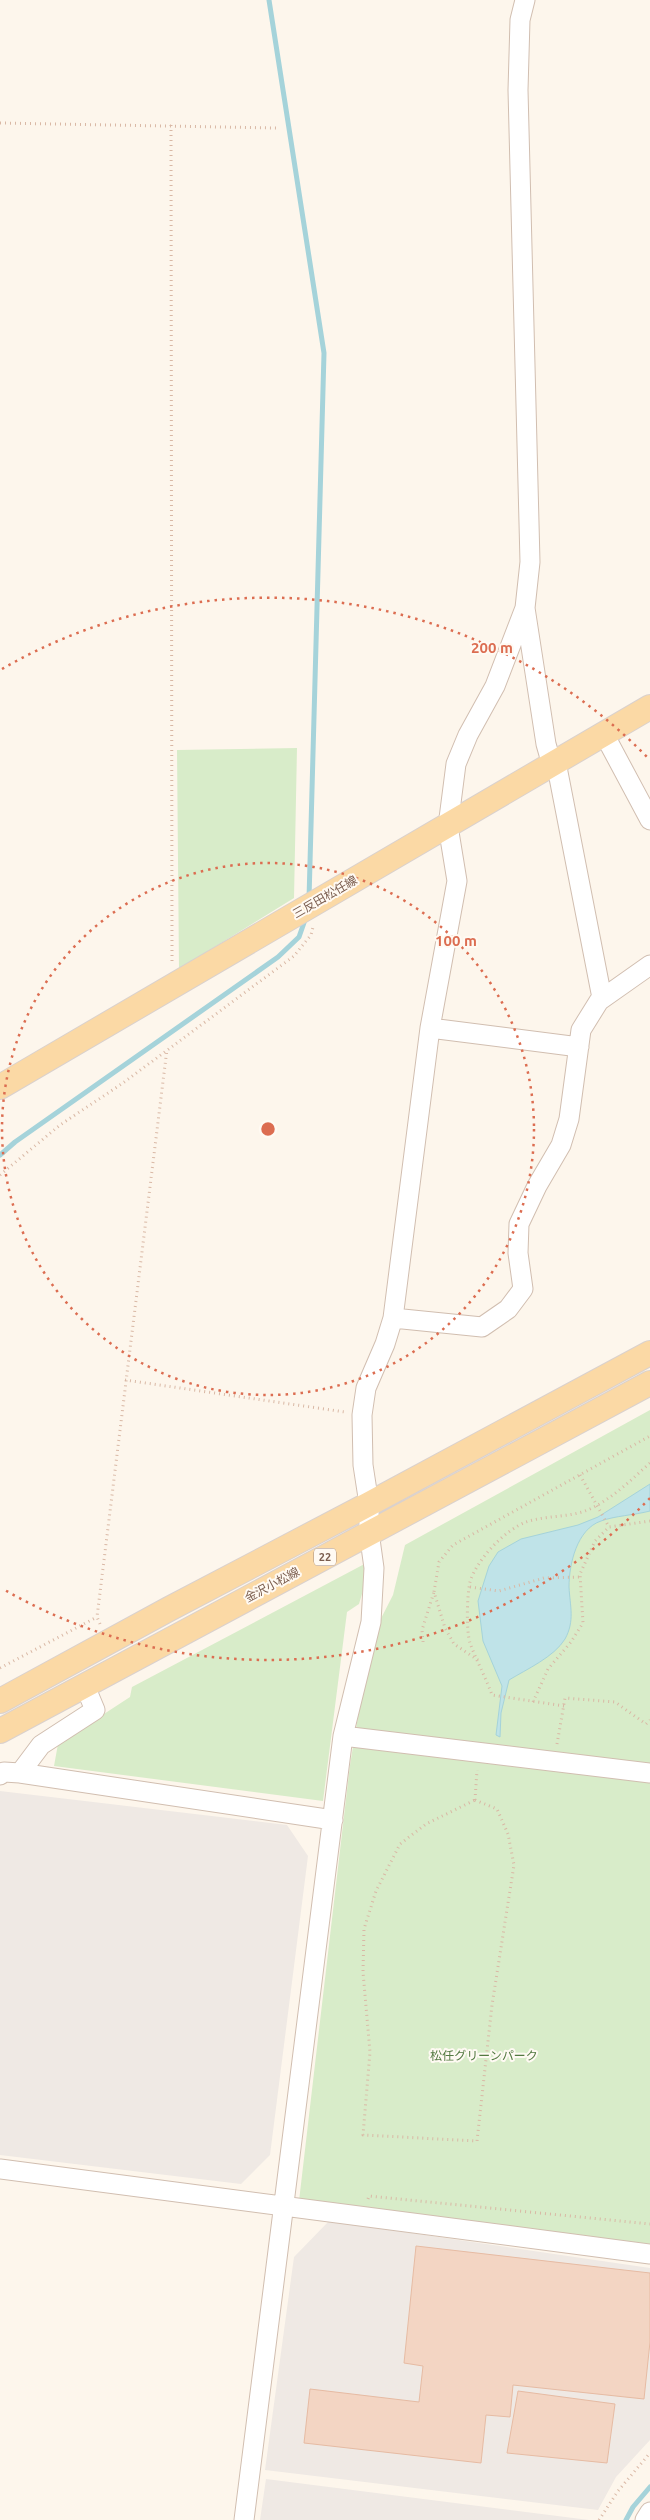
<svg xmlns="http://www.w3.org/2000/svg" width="650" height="2520" font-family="Ubuntu,'Noto Sans JP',sans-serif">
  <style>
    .industrial { fill: #efe9e4 }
    .green { fill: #d8ecc9 }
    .water { fill: #bfe3e8; stroke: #a5d3da }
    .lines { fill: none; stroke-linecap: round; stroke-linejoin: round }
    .stream { stroke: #a5d3da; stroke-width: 5 }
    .building { fill: #f3d5c3; stroke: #e6bba3 }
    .minor-casing { stroke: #d1beb0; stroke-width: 21 }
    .major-casing { stroke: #dad1cd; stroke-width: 26 }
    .path { stroke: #d9b8a5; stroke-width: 3; stroke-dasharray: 1 4; stroke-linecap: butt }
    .minor { stroke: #fff; stroke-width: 19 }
    .major { stroke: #fbd9a5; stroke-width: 24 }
    .ring { fill: none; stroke: #dc6d51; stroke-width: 2.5; stroke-dasharray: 2.5 5 }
    .labels { text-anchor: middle; stroke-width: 4; stroke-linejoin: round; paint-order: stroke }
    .shield { fill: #fffaf3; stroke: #a28b7f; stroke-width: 1 }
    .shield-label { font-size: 11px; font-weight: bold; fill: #7a5c4d }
    .street-label { font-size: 12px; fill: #7a5c4d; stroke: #fffaf3 }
    .park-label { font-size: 12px; fill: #537a41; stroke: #fffaf3 }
    .centre { fill: #dc6d51; stroke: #fffaf3; stroke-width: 2.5 }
    .ring-label { font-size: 15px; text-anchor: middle; font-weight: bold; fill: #dc6d51; stroke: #fffaf3; stroke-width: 4; stroke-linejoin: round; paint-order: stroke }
  </style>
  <rect width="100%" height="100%" fill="#fdf6ec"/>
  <path class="industrial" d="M0,1791L287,1825L308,1856L270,2155L241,2184L0,2155Z
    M329,2221L650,2268V2440L616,2477L598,2510L265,2470L294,2257Z
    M266,2479L589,2520H260Z"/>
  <path class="green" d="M297,748L294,898L179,969L177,750Z
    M650,1410V2244L299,2201L350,1765L371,1638L393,1595L405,1545Z
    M372,1560L359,1604L347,1612L323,1801L54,1766L58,1744L130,1697L132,1687Z"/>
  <path class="water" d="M650,1484V1511C635,1515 614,1516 601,1521C577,1529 569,1564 569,1587C570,1606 575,1621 565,1639C554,1657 527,1669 509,1680L501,1713L500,1737L496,1735L502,1686L483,1641L478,1601L489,1566L498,1552L521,1539L578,1525L598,1517Z"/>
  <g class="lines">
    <path class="stream" d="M269,0L324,353L309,899
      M0,1155L15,1142L278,957L299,937L306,917
      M626,2520L633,2507L650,2487"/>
  </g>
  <path class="building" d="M416,2246L650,2273V2342L644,2399L513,2385L510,2417L486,2415L481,2463L304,2443L310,2389L419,2402L423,2366L404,2363Z
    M518,2391L615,2404L607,2463L507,2453Z"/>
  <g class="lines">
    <g class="minor-casing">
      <path id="minor" d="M525,608L546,744L552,765
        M604,734L650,820
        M556,762L602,998
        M430,1028L579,1047
        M393,1318L482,1327L508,1309L523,1289L518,1253L519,1224L537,1186L561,1145L569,1119L581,1030L599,1001L650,965
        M343,1736L650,1773
        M20,1773L41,1745L95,1710L85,1686
        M0,1775L4,1772L20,1773L333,1820
        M0,2169L650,2254
        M244,2520L343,1736L371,1622L374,1568L369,1532V1504L363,1465L362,1415L366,1388L385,1344L393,1318L430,1028L457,881L448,826L456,764L468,735L495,686L525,608L530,562L518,90L520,20L525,0
        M645,2520L650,2512"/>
    </g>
    <g class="major-casing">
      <path id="major" d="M0,1087L650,707
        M0,1701L169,1609L369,1504L650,1353
        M0,1731L650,1383"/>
    </g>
    <path class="path" d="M0,123L276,128
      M171,125L172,962
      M0,1175L60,1125L123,1083L294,956L311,935L313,927
      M125,1380L345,1412
      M580,1475L609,1527
      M470,1587L499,1591L544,1578L580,1577
      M100,1624L97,1617L167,1049
      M423,1642L422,1630L434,1592
      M478,1660L454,1644L445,1628L434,1592L439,1562L453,1545L650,1436
      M0,1668L97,1617
      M533,1702L548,1669L571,1642L583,1623L580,1574L595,1541L609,1527L650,1521
      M564,1706L492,1695C486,1678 476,1660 470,1643C466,1630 467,1595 470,1582C477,1559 505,1530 526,1522C547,1515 570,1518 590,1509C613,1498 631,1480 650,1463
      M557,1744L565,1698L615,1702L646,1724L650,1720
      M475,1800L497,1809L508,1834L514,1865L492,2005L477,2141L363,2135L370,2052L363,1972L364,1929L376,1891L400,1844L426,1824Z
      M475,1800L477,1770
      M368,2199L369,2196L650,2224
      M599,2520L618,2491L650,2453"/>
    <use href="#minor" class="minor"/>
    <use href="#major" class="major"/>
  </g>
  <g class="ring">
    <circle cx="268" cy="1129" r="266"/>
    <path d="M650 1498A531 531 0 0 1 3 1589M2 669A531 531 0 0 1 650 760"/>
  </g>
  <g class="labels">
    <rect class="shield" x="314" y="1548.5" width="22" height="17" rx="4"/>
    <g class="shield-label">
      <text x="325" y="1561">22</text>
    </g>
    <g class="street-label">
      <text transform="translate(325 897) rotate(-30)" y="4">三反田松任線</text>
      <text transform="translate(272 1585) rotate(-28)" y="4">金沢小松線</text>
    </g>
    <g class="park-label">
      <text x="484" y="2060">松任グリーンパーク</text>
    </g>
  </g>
  <circle cx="268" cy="1129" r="8" class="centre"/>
  <g class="ring-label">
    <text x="492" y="653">200 m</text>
    <text x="456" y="946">100 m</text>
  </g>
</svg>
